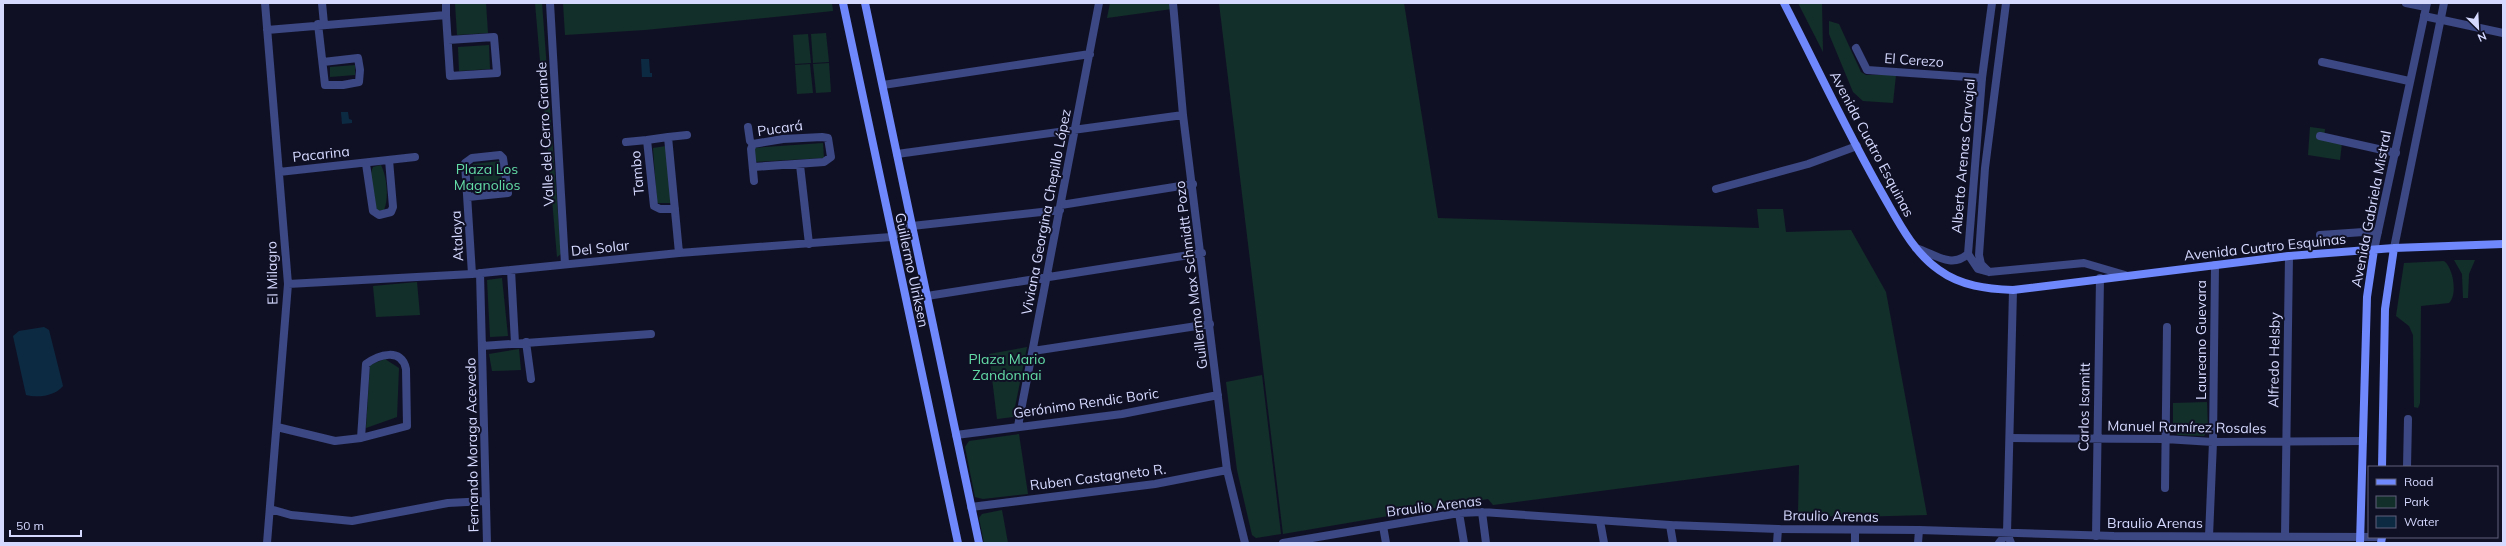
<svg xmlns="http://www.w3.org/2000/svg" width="2506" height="546" font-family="Mulish,sans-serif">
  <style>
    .green { fill: #132f29 }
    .water { fill: #0c2b42 }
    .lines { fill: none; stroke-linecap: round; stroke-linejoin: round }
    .minor { stroke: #3c4883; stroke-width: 8 }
    .tertiary { stroke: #3c4883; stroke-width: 8 }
    .secondary { stroke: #6f88fb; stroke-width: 8 }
    .labels { text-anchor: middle; stroke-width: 4; stroke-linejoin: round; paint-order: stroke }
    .street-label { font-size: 14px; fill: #d5d9fe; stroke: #101025 }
    .park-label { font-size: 14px; fill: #63dca6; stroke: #101025 }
  </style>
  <rect width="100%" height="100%" fill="#101025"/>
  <path class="green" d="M455,3H486L488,33L457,35Z
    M535,3H542L561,254L557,257Z
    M563,3H832L833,11L645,30L565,35Z
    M1110,3H1171L1172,9L1107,18Z
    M1219,3H1404L1438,218L1759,228L1757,209H1783L1786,232L1851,230L1886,292L1927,515L1852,517L1798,515L1799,465L1493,505L1488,499L1283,534Z
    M1798,3H1822L1823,52Z
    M1829,21L1839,24L1861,72L1866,75H1896L1893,103L1863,101L1853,92L1829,34Z
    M826,33L829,62L813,63L811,34Z
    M808,34L811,63L795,64L793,35Z
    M489,45L490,69L459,71L458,47Z
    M829,63L831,92L816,93L813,64Z
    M810,64L813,93L797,94L795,65Z
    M355,65V75L330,77V67Z
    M2310,127L2325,129L2324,140L2342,143L2340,160L2308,155Z
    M823,143L824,158L753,162V148Z
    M666,146L671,203H657L653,148Z
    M500,161L502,190L475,192L473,164Z
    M381,165C387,177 389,198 384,210L378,211C370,201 368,178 373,167Z
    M2454,260H2475L2469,274L2468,298H2463L2462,274Z
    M2444,261C2453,267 2458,295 2449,303L2421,306L2420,403L2418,408L2414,407L2413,335L2409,326L2396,316L2404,263Z
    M502,278L508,336L490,337L487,280Z
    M417,282L420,315L376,317L373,286Z
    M1027,347L1013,417L997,419L989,354Z
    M519,349L521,370L492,371L489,354Z
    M385,359L399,368L397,417L366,428L370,365Z
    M1262,375L1281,534L1256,538L1252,535L1237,470L1226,382Z
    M2207,402L2208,430L2204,436L2178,435L2173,432V403Z
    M1019,434L1028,494L983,499L975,497L965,447L969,441Z
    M1002,510L1008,543H984L979,518L982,514Z"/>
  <path class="water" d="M641,59H649L650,73H652V77H642Z
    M341,112H348L349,119L352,120V123L342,124Z
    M44,327L49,330L63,386C55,396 38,398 26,395L13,336L19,331Z"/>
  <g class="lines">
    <path class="minor" d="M265,3L288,284L267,543
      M322,3L324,24
      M446,3V15
      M550,3L565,264
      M1173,3L1183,115L1227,470L1245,543
      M2406,3L2426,7
      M2424,16L2503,33
      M318,24L325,85H343L359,82L360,70L358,58L323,62
      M267,30L446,15L450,76L497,73L494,37L448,40
      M1856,48L1867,70L1982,78
      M2322,62L2409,81
      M883,85L1090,54
      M748,127L750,141L753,144
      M2320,136L2396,153
      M668,137L687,135
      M626,142L647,140
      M897,154L1183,115
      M366,164L373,211L379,215L391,212L393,207L389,160
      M800,165L809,244
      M753,167L824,162L831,157L828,138L822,137L783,139L753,144L751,149L754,181
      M279,172L415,157
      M1716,189L1808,164L1857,146
      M468,197L508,193L503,158L500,155L472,158L465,163L472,274
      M1061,205L1193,184
      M675,209H660L654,206L647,140L668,137L679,253
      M2320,235L2378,231
      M511,270L515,343
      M480,273L487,543
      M288,284L472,274L679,253L891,237L912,226L1060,210
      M927,296L1202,253
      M526,342L531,379
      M482,346L651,334
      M1033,351L1210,324
      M1018,426L1099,3
      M277,427L335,441L361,438L407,426L406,369C402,347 378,355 366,364L361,438
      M956,435L1122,414L1218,395
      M2011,438L2165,439L2213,442L2363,441
      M2407,467L2408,419
      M2165,488L2167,327
      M971,507L1155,484L1227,470
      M270,509L291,515L352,521L448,503L486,501
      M1600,521L1604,543
      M1670,525L1673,543
      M1383,526L1386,543
      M2096,536L2100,278
      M2209,536L2213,442L2215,265
      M2285,536L2289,256
      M1777,543L1778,529
      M1855,543V530
      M1918,543L1919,530"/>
    <path class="tertiary" d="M1916,248C1935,254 1951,269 1968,254L1982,78L1992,3
      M2394,248L2444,3
      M2374,250L2427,3
      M1968,254L1978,269L1989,272L2084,263L2125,275
      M1989,272L1981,264L1979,255L1985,168L2006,3
      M1482,512L1486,543
      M1459,513L1464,543
      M1283,543L1459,513L1482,512L1670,525L1778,529L1919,530L2114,536L2382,537
      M1999,543L2007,533
      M2011,543L2007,533L2013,290"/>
    <path class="secondary" d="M843,3L958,543
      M865,3L979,543
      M1784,3C1817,67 1847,132 1883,195C1898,221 1913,252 1939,270C1961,286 1987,289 2013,290L2289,256L2394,248L2503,244
      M2382,467L2385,309L2394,248
      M2360,543L2367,297L2374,250
      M2381,543L2382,537"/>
  </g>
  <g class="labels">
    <g class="street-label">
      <text transform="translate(1914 60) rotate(4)" y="5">El Cerezo</text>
      <text transform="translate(780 128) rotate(-8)" y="5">Pucará</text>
      <text transform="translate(545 134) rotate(-93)" y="5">Valle del Cerro Grande</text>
      <text transform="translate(1872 144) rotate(62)" y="5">Avenida Cuatro Esquinas</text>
      <text transform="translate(321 154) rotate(-6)" y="5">Pacarina</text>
      <text transform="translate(1963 156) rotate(-85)" y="5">Alberto Arenas Carvajal</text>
      <text transform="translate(637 173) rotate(-95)" y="5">Tambo</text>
      <text transform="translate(2371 209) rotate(-79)" y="5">Avenida Gabriela Mistral</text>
      <text transform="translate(1046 212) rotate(-79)" y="5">Viviana Georgina Chepillo López</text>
      <text transform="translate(457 236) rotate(-93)" y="5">Atalaya</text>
      <text transform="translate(2265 247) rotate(-6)" y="5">Avenida Cuatro Esquinas</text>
      <text transform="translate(600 248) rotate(-6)" y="5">Del Solar</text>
      <text transform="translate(912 270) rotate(78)" y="5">Guillermo Ulriksen</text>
      <text transform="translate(272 273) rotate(-91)" y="5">El Milagro</text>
      <text transform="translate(1191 275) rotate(-97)" y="5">Guillermo Max Schmidtt Pozo</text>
      <text transform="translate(2201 340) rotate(-90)" y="5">Laureano Guevara</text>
      <text transform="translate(2274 360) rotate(-89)" y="5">Alfredo Helsby</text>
      <text transform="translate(1086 403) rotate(-8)" y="5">Gerónimo Rendic Boric</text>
      <text transform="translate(2084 407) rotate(-89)" y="5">Carlos Isamitt</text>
      <text transform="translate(2187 427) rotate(1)" y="5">Manuel Ramírez Rosales</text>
      <text transform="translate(472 445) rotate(-91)" y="5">Fernando Moraga Acevedo</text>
      <text transform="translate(1098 477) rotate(-7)" y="5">Ruben Castagneto R.</text>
      <text transform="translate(1434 506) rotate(-7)" y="5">Braulio Arenas</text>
      <text transform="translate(1831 516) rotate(1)" y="5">Braulio Arenas</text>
      <text x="2155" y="528">Braulio Arenas</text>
    </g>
    <g class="park-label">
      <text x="487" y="174">Plaza Los<tspan x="487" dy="16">Magnolios</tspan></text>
      <text x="1007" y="364">Plaza Mario<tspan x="1007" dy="16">Zandonnai</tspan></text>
    </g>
  </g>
  <rect width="2506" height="546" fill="none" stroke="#d5d9fe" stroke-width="8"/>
  <rect x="2368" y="466" width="130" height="72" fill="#101025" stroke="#5f607c"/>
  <rect x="2376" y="479" width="20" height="6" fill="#6f88fb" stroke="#5f607c"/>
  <text x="2404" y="486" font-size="12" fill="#d5d9fe">Road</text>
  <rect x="2376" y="496" width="20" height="12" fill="#132f29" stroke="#5f607c"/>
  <text x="2404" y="506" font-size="12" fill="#d5d9fe">Park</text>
  <rect x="2376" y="516" width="20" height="12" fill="#0c2b42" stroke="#5f607c"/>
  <text x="2404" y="526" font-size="12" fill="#d5d9fe">Water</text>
  <g transform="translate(2478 28) rotate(156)" stroke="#101025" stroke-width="3" paint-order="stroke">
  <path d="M0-3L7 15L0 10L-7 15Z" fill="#d5d9fe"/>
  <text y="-6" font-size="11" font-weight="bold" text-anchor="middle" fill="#d5d9fe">N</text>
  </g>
  <path d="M10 530v6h71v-6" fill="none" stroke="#d5d9fe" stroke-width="2"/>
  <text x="16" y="530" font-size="12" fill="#d5d9fe" stroke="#101025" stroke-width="3" paint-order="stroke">50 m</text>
</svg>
